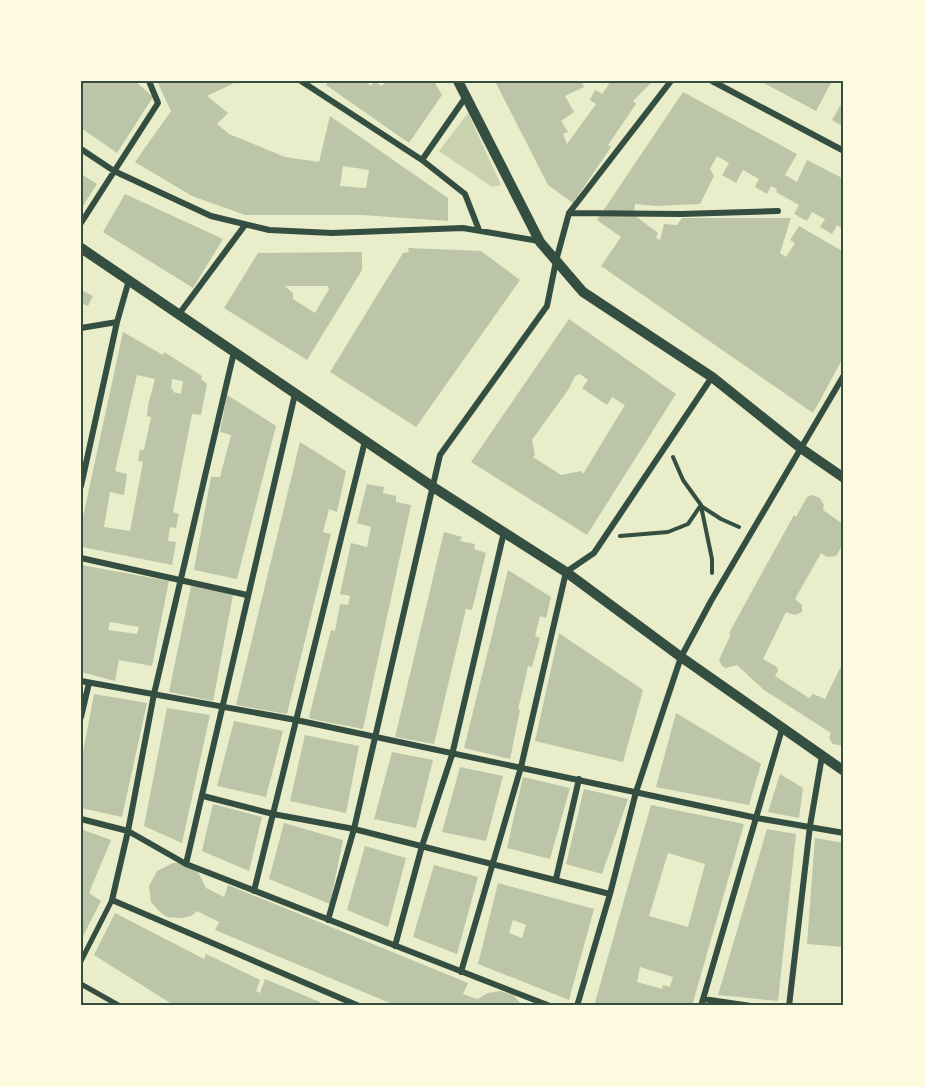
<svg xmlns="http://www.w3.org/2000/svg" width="925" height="1087" font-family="Quicksand,sans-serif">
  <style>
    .green { fill: #cad2ad }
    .building { fill: #bcc5a7; fill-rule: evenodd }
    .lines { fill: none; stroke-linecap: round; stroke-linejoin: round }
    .path { stroke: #344e41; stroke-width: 4 }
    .pedestrian { stroke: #344e41; stroke-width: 5 }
    .minor { stroke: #344e41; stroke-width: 6 }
    .tertiary { stroke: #344e41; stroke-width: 10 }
    .neatline { fill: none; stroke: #344e41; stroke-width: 2 }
  </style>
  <rect width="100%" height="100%" fill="#e9edc9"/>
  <path class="green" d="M468,113L501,185L492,187L439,151Z"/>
  <path class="building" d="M81,81H135L153,97L117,153L81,128Z
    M157,81H238L207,96L228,113L217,124L229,134L285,157L319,162L330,116L448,198V221L362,215H245L192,196L135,162L171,111ZM343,166L369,170L366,188L340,186Z
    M329,81H365L371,86L374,81L382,86L386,81H434L442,95L409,143L326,85Z
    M495,81H581L584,87L565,96L574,112L561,121L568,132L563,134L567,144L596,104L590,100L595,90L602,94L611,81H653L633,101L636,104L608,145L611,147L573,203L548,185Z
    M760,81H832L816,111Z
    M683,92L797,154L785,175L797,182L807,160L844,179V226L842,228L837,225L832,234L820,227L825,219L812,212L807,221L794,214L799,205L776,192L777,189L771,186L767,194L755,187L759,179L743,170L736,183L722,175L729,163L717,156L710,169L714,176L700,204L655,206L635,204L634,215L658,233L656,238L660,240L664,224L677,225L682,218H791L780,253L786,257L795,243L790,240L799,226L844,252V356L813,413L601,266L621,237L597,220Z
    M844,99V127L832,120Z
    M81,174L97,184L81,209Z
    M125,194L223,239L193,288L103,232Z
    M408,248L481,251L520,280L416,427L330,372L403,253L409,252Z
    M362,252V270L307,360L224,308L258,253ZM285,286H328L329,289L315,313L293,299V293Z
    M81,290L93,296L88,306L81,303Z
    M569,319L676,394L587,535L471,462ZM580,374L588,380L582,388L607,405L612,397L625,405L583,474L581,471L561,475L533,457L535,455L532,440L568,390L575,376Z
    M123,332L163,355L164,352L202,376L201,379L207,384L201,415L192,414L173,512L179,514L176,528L170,527L168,541L176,542L172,565L82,547L81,541V526ZM137,375L155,379L148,405L147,416L151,417L144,450H140L138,461L143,462L130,531L104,527L110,492L124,495L127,474L115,471ZM172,379L183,381L181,394L173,392L174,390L171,389Z
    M227,395L276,426L237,579L194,570L211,477H220L231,435L220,432Z
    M300,442L346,471L337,512L329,509L323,532L331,534L287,714L236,705Z
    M367,484L384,487L383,493L396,496V502L411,505L363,729L311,719L309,717L331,630L335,631L340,604L348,605L350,596L340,594L351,543L367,547L371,527L357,523Z
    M812,495L820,498L824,505L823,510L844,525V543L836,556L827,557L821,553L795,599L802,605V612L795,615L786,612L763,659L777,667L778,671L775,676L809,698L813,694L825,699L844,660V746L833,744L829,738L831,733L764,690L737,665L726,668L722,666L719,660L731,634L729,633L794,515L796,517L807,497Z
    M444,532L462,537L460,541L475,544L474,549L486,553L472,610L466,609L434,744L395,737Z
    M81,565L169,581L152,666L119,660L115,681L81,672ZM110,622L139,627L137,634L108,630Z
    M508,570L551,597L546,618L540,616L535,636L540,638L532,667L528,666L523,689L518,709L520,710L510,759L464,748Z
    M191,586L233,595L213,701L169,692Z
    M559,633L643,690L623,762L535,741Z
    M94,694L147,703L122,817L81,808V763Z
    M167,708L210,715L182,843L144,826Z
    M676,713L761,764L749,805L656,787Z
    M234,721L283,731L266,797L217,786Z
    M305,735L359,746L346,813L290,801Z
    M392,752L433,760L416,828L374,819Z
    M460,767L503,776L486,841L442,832Z
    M780,774L803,788L799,818L768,812Z
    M523,777L570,788L550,859L507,848Z
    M584,789L628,799L602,874L566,864Z
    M213,804L262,817L249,871L202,851Z
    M651,805L744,824L692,1006H640L631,1003L630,1006H594ZM668,853L705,864L688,927L649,916ZM640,967L673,977L670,987L663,985L662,989L637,982Z
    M284,823L343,840L330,904L269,879Z
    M81,829L111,840L89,893L101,901L81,940Z
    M767,829L796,834L778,1001L718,995Z
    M815,838L844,843V947L807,944Z
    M365,846L406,858L388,927L347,910Z
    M173,863H182L198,872L206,888L224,897L228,885L468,983L463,994L477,999L488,993L501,991L513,995L523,1006H397L215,930L219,922L197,911L191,916L182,918L167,917L161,913L151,902L149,886L157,871Z
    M434,865L478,877L457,954L413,937Z
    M498,883L594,909L569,1000L478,964ZM513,920L526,925L522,938L509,933Z
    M115,913L204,959L206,954L260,980L256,991L260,993L265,979L320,1002L318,1006H175L94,955Z"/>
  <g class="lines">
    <path class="path" d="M701,506L712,559V573
      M701,506L721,519L739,527
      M620,536L668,532L688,524L701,505L683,480L673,457"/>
    <path class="pedestrian" d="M81,961L112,900
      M81,984L120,1006"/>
    <path class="minor" d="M301,81L422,160L465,194L479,230
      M712,81L844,151
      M81,149L114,171L211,216L269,230L332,233L463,228L539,241
      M422,160L465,98
      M569,213L681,214L778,211
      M81,223L158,103L149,81
      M179,314L245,225
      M81,328L117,322
      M234,352L154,694L128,831L112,900L359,1006
      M81,486L117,322L129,280
      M81,558L247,595
      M81,681L296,720L757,818L844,833
      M81,717L89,683
      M203,796L273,814L354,829L610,894
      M81,819L128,831L186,864L550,1006
      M186,864L295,394
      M556,879L579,779
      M254,891L365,441
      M328,920L354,829L440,455L547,306L556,261L569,213L671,81
      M395,946L422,846L452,755L504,532
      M461,972L521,767L566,572L594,553L712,377
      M703,999L751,1006
      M577,1006L610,894L636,792L681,657L711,601L844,375
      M701,1006L782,729
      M789,1006L810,826L822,756"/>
    <path class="tertiary" d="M458,81L540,242L583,292L712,377L802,449L844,478
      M81,248L433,487L566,572L681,657L844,771"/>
  </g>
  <rect width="925" height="1087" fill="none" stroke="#fefae0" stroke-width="165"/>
  <rect x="82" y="82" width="760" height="922" class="neatline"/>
</svg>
